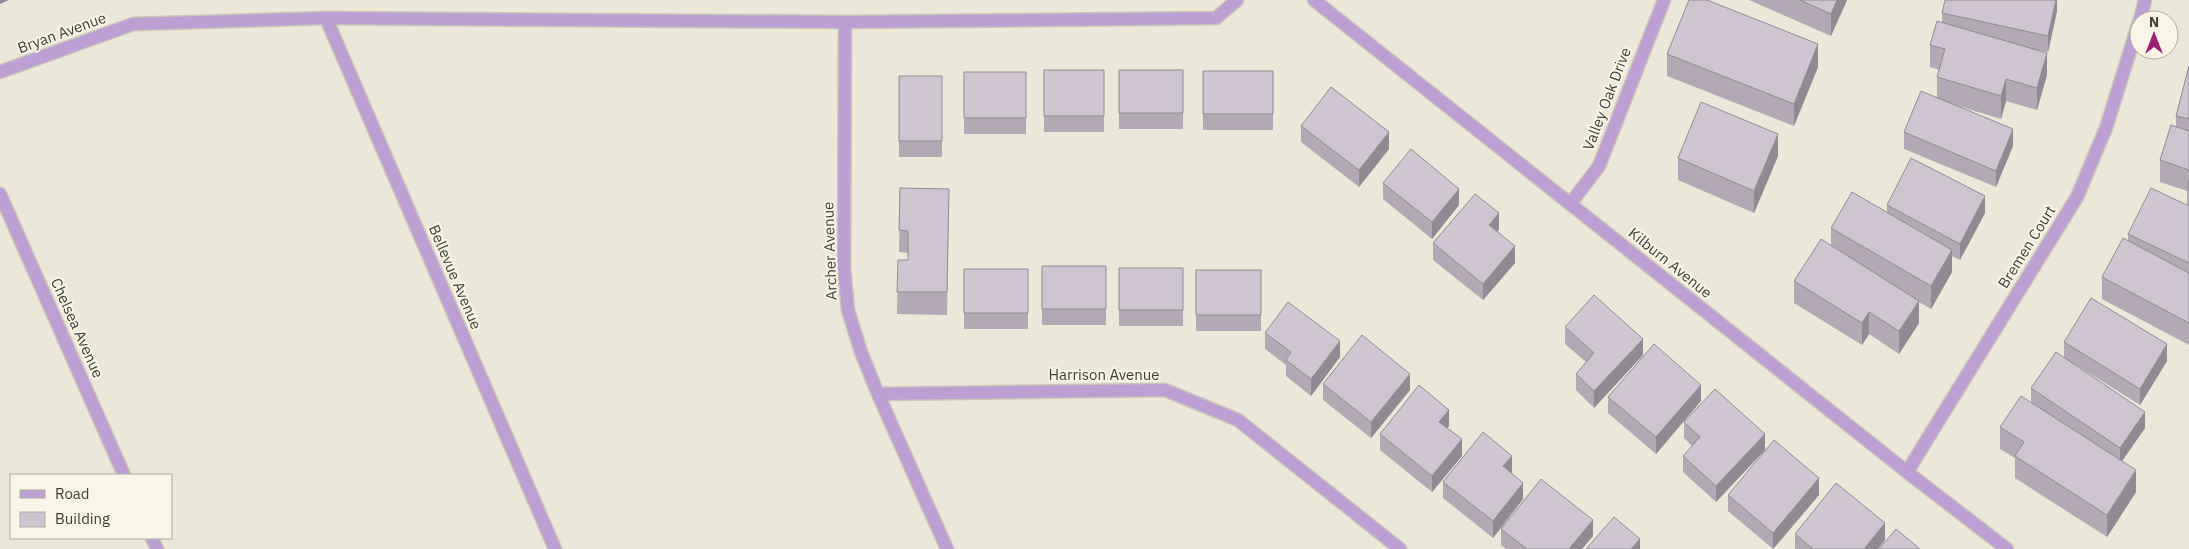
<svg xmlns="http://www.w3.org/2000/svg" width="2189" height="549" font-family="'IBM Plex Sans',sans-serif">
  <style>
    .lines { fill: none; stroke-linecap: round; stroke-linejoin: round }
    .minor-casing { stroke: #c9c6b9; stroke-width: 15 }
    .minor { stroke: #bd9ed5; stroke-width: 12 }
    .wall { fill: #b2a9b4 }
    .shaded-wall { fill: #918a92 }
    .building { fill: #cfc5d1; stroke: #918a92 }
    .labels { text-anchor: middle; stroke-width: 4; stroke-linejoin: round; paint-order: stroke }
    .street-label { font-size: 15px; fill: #3e3d37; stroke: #f9f6e7 }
  </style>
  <rect width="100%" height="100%" fill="#ece8d9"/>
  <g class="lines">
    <g class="minor-casing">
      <path id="minor" d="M1314,0L1907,472L2007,549
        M326,18L555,549
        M2140,20L2145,0
        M845,22L844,268L848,310L861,352L878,394L947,549
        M0,72L133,24L326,18L845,22L1216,18L1237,0
        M0,194L124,475
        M1570,204L1599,166L1664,0
        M878,394L1165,390L1238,420L1400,549
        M1907,472L2077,197L2106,128L2139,22
        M152,538L157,549"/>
    </g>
    <use href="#minor" class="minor"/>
  </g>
  <path class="wall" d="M1749,0H1847L1831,36Z
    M2057,0V11L2048,52L2038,50L2047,75L2037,110L2006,101L2001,119L1955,105L2013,146L1996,187L1904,149V132L1937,98V77L1940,70L1930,67V45L1942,22V13Z
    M1667,54L1818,67L1794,126L1667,76Z
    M2189,66V345L2102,299V277L2128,241V234L2187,205V191L2160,182V160L2176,127V116Z
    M1044,70H1104V132H1044Z
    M1119,70H1183V129H1119Z
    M1203,71H1273V130H1203Z
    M964,72H1026V134H964Z
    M899,76H942V157H899Z
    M1301,126L1389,149L1359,187L1301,142Z
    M1778,156L1754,213L1678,180V158Z
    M1383,183L1459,205L1432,239L1383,199Z
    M900,188L949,189L947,315L897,314L898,260H908V253L899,252Z
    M1887,205L1985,213L1960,260L1952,256V272L1931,309L1919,302V323L1899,354L1869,334L1862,345L1794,303V281L1831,245V228L1887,212Z
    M1499,230L1497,232L1515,263L1483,300L1433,260V243Z
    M1042,266H1106V325H1042Z
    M1119,268H1183V326H1119Z
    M964,269H1028V329H964Z
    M1196,270H1261V331H1196Z
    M1565,327L1643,355L1594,408L1576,390V374L1586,362L1565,344Z
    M1265,333L1340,357L1311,396L1286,376V365L1265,349Z
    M2064,342L2167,361L2140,405L2076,365L2145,428L2122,461L2136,492L2107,537L2015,478V458L2000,449V427L2031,402V388L2064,358Z
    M1323,384L1410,390L1371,438L1323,400Z
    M1608,397L1701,401L1656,454L1608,413Z
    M1684,422L1765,450L1716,502L1683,472V456L1692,446L1684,438Z
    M1449,426L1447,428L1462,456L1432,492L1380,450V434Z
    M1512,472V473L1523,499L1493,538L1443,498V482Z
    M1728,495H1819L1773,549L1728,511Z
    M1501,529L1593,536L1582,549H1506L1501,545Z
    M1795,534L1885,540L1878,549H1795Z"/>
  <path class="shaded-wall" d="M0,0H9L0,4Z
    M1837,0H1847L1831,36V14Z
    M2056,0H2057V11L2048,52V36Z
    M1818,44V67L1794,126V104Z
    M2047,53V75L2037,110V88Z
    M2006,79V101L2001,119V96Z
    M2013,129V146L1996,187V171Z
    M1389,132V149L1359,187V170Z
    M1778,134V156L1754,213V191Z
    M1459,189V205L1432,239V222Z
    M1985,196V213L1960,260V244Z
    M1499,213V230L1489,241V225Z
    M1515,246V263L1483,300V284Z
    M1952,250V272L1931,309V286Z
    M1919,301V323L1899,354V331Z
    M1869,312V334L1862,345V323Z
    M1643,339V355L1594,408V391Z
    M1340,341V357L1311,396V379Z
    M2167,344V361L2140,405V389Z
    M1410,374V390L1371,438V422Z
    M1701,385V401L1656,454V437Z
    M1449,410V426L1439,438V422Z
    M2145,412V428L2120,464V448Z
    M1765,434V450L1716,502V486Z
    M1462,439V456L1432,492V476Z
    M1512,456V472L1503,483V466Z
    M2136,470V492L2107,537V515Z
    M1819,478V495L1773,549V533Z
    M1523,483V499L1493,538V521Z
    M1593,520V536L1582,549H1569Z
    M1885,523V540L1878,549H1864Z
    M1640,539V549H1631Z"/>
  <path class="building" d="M1689,0H1707L1818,44L1794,104L1667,54Z
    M1800,0H1837L1831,14Z
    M1945,0H2056L2048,36L1942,13Z
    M1937,21L2047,53L2037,88L2006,79L2001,96L1937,77L1945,49L1930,45Z
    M2189,66V119L2176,116Z
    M1044,70H1104V116H1044Z
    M1119,70H1183V113H1119Z
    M1203,71H1273V114H1203Z
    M964,72H1026V118H964Z
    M899,76H942V141H899Z
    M1331,87L1389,132L1359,170L1301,126Z
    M1921,91L2013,129L1996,171L1904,132Z
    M1701,102L1778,134L1754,191L1678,158Z
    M2171,125L2189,131V170L2160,160Z
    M1411,149L1459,189L1432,222L1383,183Z
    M1911,158L1985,196L1960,244L1887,205Z
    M2189,180V188L2187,187Z
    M900,188L949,189L947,292H897L898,260H908V231L899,230Z
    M2151,188L2189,206V263L2128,234Z
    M1852,192L1952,250L1931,286L1831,228Z
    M1475,194L1499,213L1489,225L1515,246L1483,284L1433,243Z
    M2123,238L2189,273V323L2102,277Z
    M1821,239L1919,301L1899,331L1869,312L1862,323L1794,281Z
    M1042,266H1106V309H1042Z
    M1119,268H1183V310H1119Z
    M964,269H1028V313H964Z
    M1196,270H1261V315H1196Z
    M1594,295L1643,339L1594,391L1576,374L1594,353L1565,327Z
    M2091,298L2167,344L2140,389L2064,342Z
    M1288,302L1340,341L1311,379L1286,360L1291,352L1265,333Z
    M1362,335L1410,374L1371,422L1323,384Z
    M1654,344L1701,385L1656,437L1608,397Z
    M2056,352L2145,412L2120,448L2031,388Z
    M1419,385L1449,410L1439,422L1462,439L1432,476L1380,434Z
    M1715,389L1765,434L1716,486L1683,456L1700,437L1684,422Z
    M2021,396L2136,470L2107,515L2015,456L2024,442L2000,427Z
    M1483,432L1512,456L1503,466L1523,483L1493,521L1443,482Z
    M1774,440L1819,478L1773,533L1728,495Z
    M1541,479L1593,520L1569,549H1527L1501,529Z
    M1836,483L1885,523L1864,549H1813L1795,534Z
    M1614,517L1640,539L1631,549H1586Z
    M1896,529L1920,549H1879Z"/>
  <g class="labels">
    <g class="street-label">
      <text transform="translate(62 33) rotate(-20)" y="5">Bryan Avenue</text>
      <text transform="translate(1607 99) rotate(-69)" y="5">Valley Oak Drive</text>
      <text transform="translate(2027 247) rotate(-58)" y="5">Bremen Court</text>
      <text transform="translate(830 251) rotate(-92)" y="5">Archer Avenue</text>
      <text transform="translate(1670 263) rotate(39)" y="5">Kilburn Avenue</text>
      <text transform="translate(455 277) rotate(67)" y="5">Bellevue Avenue</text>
      <text transform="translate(77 328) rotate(66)" y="5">Chelsea Avenue</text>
      <text x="1104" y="380">Harrison Avenue</text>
    </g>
  </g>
  <rect x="10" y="474" width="162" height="65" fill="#f9f6e7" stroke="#aeaca1"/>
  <rect x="20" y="490" width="25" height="8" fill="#bd9ed5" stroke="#aeaca1"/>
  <text x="55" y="499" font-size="15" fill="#3e3d37">Road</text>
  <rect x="20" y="512" width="25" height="15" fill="#cfc5d1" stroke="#aeaca1"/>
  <text x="55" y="524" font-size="15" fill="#3e3d37">Building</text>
  <g transform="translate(2154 35)"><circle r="24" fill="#f9f6e7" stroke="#aeaca1"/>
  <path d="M0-4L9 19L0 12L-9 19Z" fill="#a02173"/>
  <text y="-8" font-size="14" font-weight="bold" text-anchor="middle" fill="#3e3d37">N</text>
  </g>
</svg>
